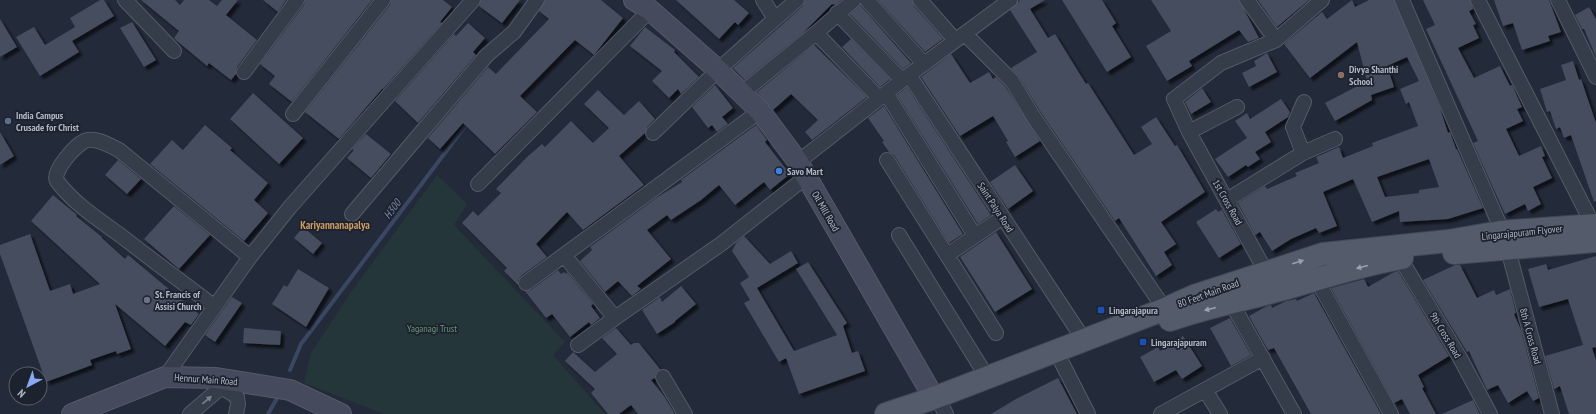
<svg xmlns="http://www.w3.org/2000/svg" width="1596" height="414" font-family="'PT Sans Narrow',sans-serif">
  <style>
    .green { fill: #25363a }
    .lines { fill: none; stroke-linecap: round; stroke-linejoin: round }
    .stream { stroke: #394762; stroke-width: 4 }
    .building { fill: #444d5e; fill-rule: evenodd; filter: url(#shadow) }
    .street-casing { stroke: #545a67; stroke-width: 16 }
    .secondary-casing { stroke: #545a67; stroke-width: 22 }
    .primary-casing { stroke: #404652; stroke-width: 24 }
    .street { stroke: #363d4a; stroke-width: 14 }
    .secondary { stroke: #454b5c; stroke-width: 20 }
    .primary { stroke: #545b6a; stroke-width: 22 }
    .oneway { fill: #9aa0ae }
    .oneway2 { fill: #7a808e }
    .education-dot { fill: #8d6e63; stroke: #1c222e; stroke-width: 1.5 }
    .service-dot { fill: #5c6f8a; stroke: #1c222e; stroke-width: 1.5 }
    .shop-dot { fill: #3f7fe0; stroke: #1c222e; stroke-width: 1.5 }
    .worship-dot { fill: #6b7280; stroke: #1c222e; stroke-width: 1.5 }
    .transit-dot { fill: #1a4fb4; stroke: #1c222e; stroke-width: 1.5 }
    .labels { text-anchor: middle; stroke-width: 3.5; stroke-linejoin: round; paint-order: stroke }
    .poi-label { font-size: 10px; font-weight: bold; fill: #b1b7c5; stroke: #1c222e; text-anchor: start }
    .street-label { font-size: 10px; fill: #b1b7c5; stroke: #1c222e }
    .park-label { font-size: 10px; fill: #6a9578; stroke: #1c222e }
    .water-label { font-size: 11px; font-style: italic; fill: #7b8cac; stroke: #1c222e }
    .neighbourhood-label { font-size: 11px; font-weight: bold; fill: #ce9c64; stroke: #1c222e }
  </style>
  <defs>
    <filter id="shadow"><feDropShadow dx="3.5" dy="3.5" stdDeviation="1" flood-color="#0009"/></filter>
  </defs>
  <rect width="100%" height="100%" fill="#232a39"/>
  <path class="green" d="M437,175L467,204L454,225L565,342L553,355L605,414H384L304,383L311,353L351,292Z"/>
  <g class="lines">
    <path class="stream" d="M290,370L301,344L469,121
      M268,414L280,393"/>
  </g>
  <path class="building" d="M100,0H104L114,16L72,41L79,52L40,76L16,37L34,27L45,45L75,27L70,18Z
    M141,0H175L180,5L184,0H209L217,6L222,0H238L226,15L257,40L237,67L236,74L231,80L209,63L207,66L177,41L174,38L179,31Z
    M263,0H286L278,12Z
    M305,0H372L292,102L269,84L275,76L260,64L304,5Z
    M391,0H443L452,7L440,22L442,23L383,89H382L339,139L305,112L390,5Z
    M481,0H520L502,23L479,6Z
    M545,0H601L623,18L594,55L575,40L520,96L537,112L495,154L463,123L440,149L428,138L488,67L496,74L549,19L539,11Z
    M676,0H734L749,13L738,25L735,22L719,39Z
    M805,0H841L836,5L832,4L802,34L745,80L733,68L803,6Z
    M878,0H912L914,6L943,39L925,52Z
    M1020,0H1045L1030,9L1048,38L1055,34L1086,84L1088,83L1134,155L1152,144L1141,127L1156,117L1175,146L1177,145L1205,192L1161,222L1176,244L1164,252L1172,265L1156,276L1119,218L1115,221L1040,111L1019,77L1011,68L1037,52L1010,10Z
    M1062,0H1102L1116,23L1112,26L1131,57L1107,72Z
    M1151,0H1239L1259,38L1248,42L1239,30L1189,61L1192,66L1167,81L1146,46L1171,31Z
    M1258,0H1309L1277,27Z
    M1352,0L1355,7L1369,0H1394L1440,108L1448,133L1450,132L1456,149H1457L1483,208L1448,219L1400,222L1399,211L1372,222L1353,179L1323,192L1337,226L1319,233L1316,228L1291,239L1272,251L1260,232L1255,235L1238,203L1265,186L1267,189L1297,176L1295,173L1319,163L1316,157L1339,147L1343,158L1373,146L1372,143L1418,126L1409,102L1406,104L1400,89L1419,81L1407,57L1387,66L1394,87L1371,95L1372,100L1335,121L1325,103L1367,81L1357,42L1310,78L1284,44L1322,12L1327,19ZM1429,159L1439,187L1419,190V193L1385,197L1377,177Z
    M1423,0H1470L1473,9L1469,11L1476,24L1473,25L1479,38L1458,48L1474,78L1500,66L1510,86L1512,85L1522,107L1517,109L1523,121L1506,129L1519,156L1541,146L1545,156L1542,157L1552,178L1533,187L1541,204L1528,211L1525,204L1505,214L1473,143L1478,141L1426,29L1435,25Z
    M1494,0H1549L1561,32L1548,36L1550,41L1522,50L1513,23L1503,26Z
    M860,5L861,6L911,63L903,69L850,14Z
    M1589,7L1596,19V57L1584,29H1582L1575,15Z
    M0,19L17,47L0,57Z
    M132,22L156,60L144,67L120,28Z
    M468,23L485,38L473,52L476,55L418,123L395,101L454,34L456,36Z
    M645,27L675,50L674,52L699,77L681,94L678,89L669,98L652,81L662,71L630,46Z
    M851,39L890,79L880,87L842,47Z
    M814,45L867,97L812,140L805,132L818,120L791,94L773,110L757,92Z
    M1267,53L1277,72L1249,87L1242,73L1256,66L1254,61Z
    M951,54L970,83L989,72L993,79L996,77L1005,86L1040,141L1015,157L1006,142L1008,141L993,116L960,136L921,77Z
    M1573,61L1579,80L1581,79L1596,123V201L1594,202L1571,135L1564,138L1560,127L1556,129L1550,111L1547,112L1540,89L1566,80L1561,65Z
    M715,85L733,108L722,117L728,124L717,132L712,125L708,128L692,107Z
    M907,87L991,215L978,224L897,95Z
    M1202,88L1211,102L1191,114L1185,102Z
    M598,90L624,115L639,101L655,119L647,127L645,133L619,156L644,185L583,230L567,212L536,244L547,257L521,276L518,280V285L504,271L507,268L462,223L473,211L478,216L501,193L496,189L527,157L542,144L545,147L571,121L593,143L609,128L584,104Z
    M253,93L303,138L279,164L230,119Z
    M1281,99L1290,112L1288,117L1265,132L1271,142L1255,152L1260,159L1248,167L1246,165L1228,177L1215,159L1247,138L1235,121L1247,113L1250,119Z
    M884,106L963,234L949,243L894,155L889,152L882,142L884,141L868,118Z
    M205,125L232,148L230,150L268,183L254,200L268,213L244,241L150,164L172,140L183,150Z
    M756,125L767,140L765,142L790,174L770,190L764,182L735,205L719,185L701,200L671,220L667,215L647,230L671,259L637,286L641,289L632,296L618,281L605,292L580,261L592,250L590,247L656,198L682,182L681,180Z
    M0,132L14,156L0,165Z
    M366,134L391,154L371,178L347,158L354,150L352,149Z
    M118,160L141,179L127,194L105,175Z
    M1015,165L1033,191L1008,209L990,182Z
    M53,195L77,215L76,216L102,237V238L125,259L128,255L199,314L191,325L185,322L165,346L115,304L131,349L117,354L116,351L90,360L92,365L46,382L0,254V245L30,234L50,291L70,284L73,294L100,284L31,221Z
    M174,206L210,235L179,269L144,239Z
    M1216,209L1218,212L1222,210L1241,244L1219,258L1196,222Z
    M303,227L322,243L313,254L294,238Z
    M996,232L1032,289L995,312L960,257Z
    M744,236L770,264L791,251L798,263L757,288L794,351L837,335L796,269L808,262L847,323L843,326L852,353L858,351L865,371L799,394L786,358L779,362L744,303L750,300L740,283L749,277L732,251L736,243Z
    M1596,256V347L1592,348L1596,360V414H1569L1560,386L1554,389L1545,356L1583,345L1568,299L1539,307L1528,269L1546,264L1548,270Z
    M1455,265H1460L1477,298L1494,290L1496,295L1510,289L1516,313L1514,314L1521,330L1539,398L1533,401L1527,391L1508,403L1498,385L1487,390L1469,351L1467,352L1464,347L1423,280Z
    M298,269L329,288L306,327L272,304L284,285L287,287Z
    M558,270L561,274L564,272L566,274L567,272L593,304L591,306L600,318L591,325L589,322L570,337L552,314L546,318L525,291L531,290Z
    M1398,271L1449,356L1418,375L1424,387L1422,388L1436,414H1410L1402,399L1394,403L1331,288L1364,279L1368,287L1392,273Z
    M681,286L696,304L675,321V322L657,334L642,310L660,297L662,302Z
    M1314,293L1381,414H1311L1274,348L1268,350L1249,316L1267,306L1271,305L1272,308L1286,301L1296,299L1297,301Z
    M232,297L242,303L215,342L205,335Z
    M1230,318L1251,355L1231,366L1210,328Z
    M244,328L281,331L280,345L243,343Z
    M616,328L631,345L634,343H639L660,369L656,373L655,378L651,380L664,396L675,414H638L631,405L619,414H608L591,393L595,389L565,361L573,352L595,372L617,354L602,338Z
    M1183,336L1202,366L1182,379L1176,370L1154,382L1140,357L1158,347L1160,351Z
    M1058,378L1077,414H991L1016,399Z
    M1473,400L1480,414H1442Z"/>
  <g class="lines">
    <g class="street-casing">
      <path id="street" d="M125,0L174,51
        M854,0L816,33L879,98
        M867,0L924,64
        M920,0L955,40
        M1010,0L909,75L1084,340
        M1247,0L1276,40
        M1402,0L1500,226
        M1478,0L1589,217
        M1558,0L1596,77
        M837,13L902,80
        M775,19L797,0
        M965,34L1012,81L1033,116L1168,314
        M244,72L297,0
        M742,93L816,33
        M886,93L975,236
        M293,114L383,0
        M1189,132L1237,107
        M653,133L718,70L775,19L763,0
        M1303,153L1293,127L1304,102
        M887,160L996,333
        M798,162L909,75
        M478,184L650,10
        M1227,200L1303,153L1335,139
        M352,214L487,55L514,32L537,0
        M899,235L987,377
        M564,255L615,318L721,244L806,177
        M947,255L1003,217
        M1510,257L1552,414
        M1400,258L1460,358L1490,414
        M1266,272L1189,132L1174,99L1221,63L1276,40L1322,0
        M1317,280L1391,414
        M526,283L760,111
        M1232,304L1294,414
        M215,307C183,283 151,259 120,235C98,219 73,203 57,181C51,172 78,141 88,140C98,138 110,146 119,150L250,257
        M578,345L615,318
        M1062,363L1088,414
        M165,377L250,257L290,207L473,0
        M663,377L685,414
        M222,380L225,389L237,397L238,404L236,414
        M1205,390L1220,414
        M941,405L946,414
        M190,414L218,390L225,389
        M1161,414L1263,358"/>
    </g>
    <g class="secondary-casing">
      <path id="secondary" d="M634,0L650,10L718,70L760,111L798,162L934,398
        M72,414L165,377L216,378L290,390L341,414"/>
    </g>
    <g class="primary-casing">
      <path id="primary" d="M1454,253L1596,241
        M1170,320C1206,307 1244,300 1280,290C1320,279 1360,265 1402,258
        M886,414L934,398L1165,309L1194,296L1323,254L1448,241L1500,232L1596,225"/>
    </g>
    <use href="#street" class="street"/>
    <use href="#secondary" class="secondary"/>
    <use href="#primary" class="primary"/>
  </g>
  <defs><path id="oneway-solid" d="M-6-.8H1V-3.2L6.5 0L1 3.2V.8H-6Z"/></defs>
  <g class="oneway">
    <use href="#oneway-solid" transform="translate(1298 262) rotate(-17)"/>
    <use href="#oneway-solid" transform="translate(1362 267) rotate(166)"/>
    <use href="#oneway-solid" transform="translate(1210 309) rotate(166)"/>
  </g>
  <use class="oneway2" href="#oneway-solid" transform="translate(207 400) rotate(-40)"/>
  <circle class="education-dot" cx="1341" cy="75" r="4"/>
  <circle class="service-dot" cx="8" cy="121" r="4"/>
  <circle class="shop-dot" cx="779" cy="171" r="4"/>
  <circle class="worship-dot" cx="147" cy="300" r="4"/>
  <g class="transit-dot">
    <rect x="1097" y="306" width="8" height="8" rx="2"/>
    <rect x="1139" y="338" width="8" height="8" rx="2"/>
  </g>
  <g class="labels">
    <g class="poi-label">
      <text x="1349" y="73">Divya Shanthi<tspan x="1349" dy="12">School</tspan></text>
      <text x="16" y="119">India Campus<tspan x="16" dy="12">Crusade for Christ</tspan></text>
      <text x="787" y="175">Savo Mart</text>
      <text x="155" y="298">St. Francis of<tspan x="155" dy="12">Assisi Church</tspan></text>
      <text x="1109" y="314">Lingarajapura</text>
      <text x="1151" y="346">Lingarajapuram</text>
    </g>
    <g class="street-label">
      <text transform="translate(1228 202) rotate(61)" y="4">1st Cross Road</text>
      <text transform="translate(996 207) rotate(57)" y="4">Saint Palya Road</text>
      <text transform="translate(826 211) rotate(60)" y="4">Oil Mill Road</text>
      <text transform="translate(1522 232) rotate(-6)" y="4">Lingarajapuram Flyover</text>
      <text transform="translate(1208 293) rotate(-20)" y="4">80 Feet Main Road</text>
      <text transform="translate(1446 335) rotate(59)" y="4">9th Cross Road</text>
      <text transform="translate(1531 336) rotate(75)" y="4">8th A Cross Road</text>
      <text transform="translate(206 379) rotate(4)" y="4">Hennur Main Road</text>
    </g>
    <g class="park-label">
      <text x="432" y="332">Yaganagi Trust</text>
    </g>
    <g class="water-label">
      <text transform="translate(392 209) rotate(-53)" y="4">H300</text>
    </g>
    <g class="neighbourhood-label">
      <text x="335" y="229">Kariyannanapalya</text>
    </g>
  </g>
  <g transform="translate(28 386) rotate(221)"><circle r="19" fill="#1c222e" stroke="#585e6a"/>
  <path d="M0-3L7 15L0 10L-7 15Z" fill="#8aa9f2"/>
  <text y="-6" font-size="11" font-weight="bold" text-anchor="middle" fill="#b1b7c5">N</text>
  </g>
</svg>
